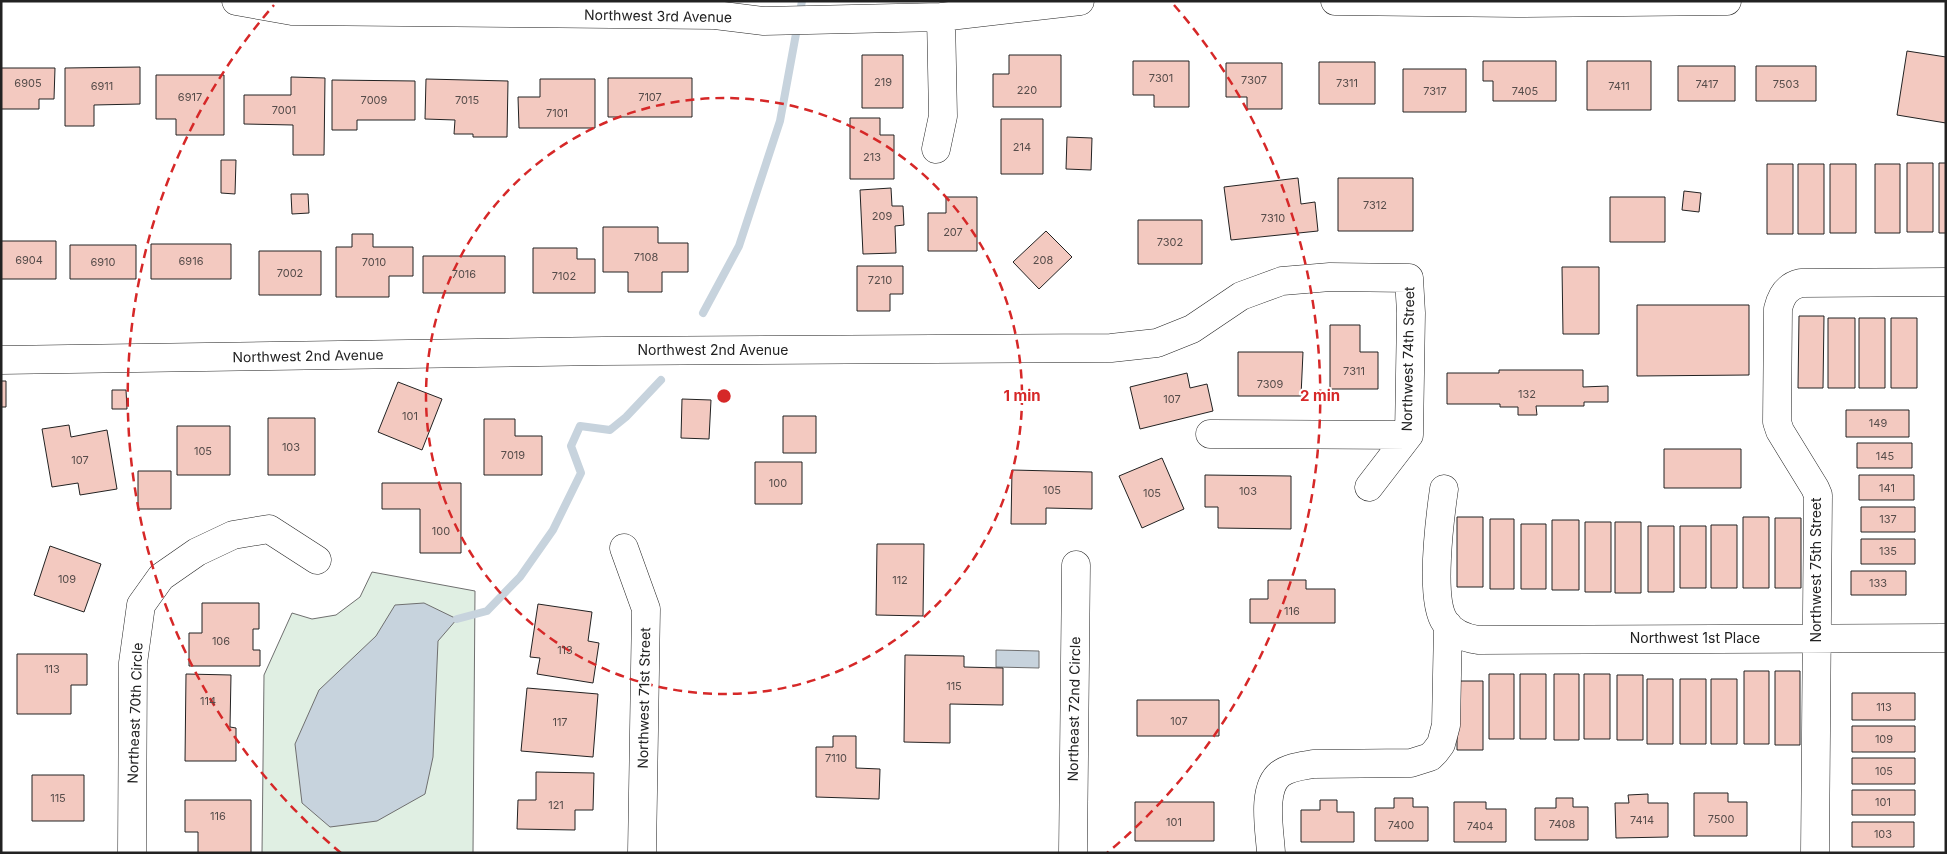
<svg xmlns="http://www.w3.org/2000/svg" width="1947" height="854" font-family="Inter,sans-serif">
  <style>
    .green { fill: #e0efe3; stroke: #6f6f6f }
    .water { fill: #c7d3dd; stroke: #6f6f6f }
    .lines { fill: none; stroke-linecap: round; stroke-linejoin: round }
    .stream { stroke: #c7d3dd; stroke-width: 8 }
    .building { fill: #f3c9c0; stroke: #222 }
    .minor-casing { stroke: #222; stroke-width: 29 }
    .minor { stroke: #fff; stroke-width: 28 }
    .ring { fill: none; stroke: #d62828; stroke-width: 2.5; stroke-dasharray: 9 6 }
    .labels { text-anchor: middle; stroke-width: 4; stroke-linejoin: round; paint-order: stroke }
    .number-label { font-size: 11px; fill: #564c4a }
    .street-label { font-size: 14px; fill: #222; stroke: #fff }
    .centre { fill: #d62828; stroke: #fff; stroke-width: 2.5 }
    .ring-label { font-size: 15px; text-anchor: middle; font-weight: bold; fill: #d62828; stroke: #fff; stroke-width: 4; stroke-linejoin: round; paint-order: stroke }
  </style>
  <rect width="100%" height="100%" fill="#fff"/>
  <path class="green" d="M372,572L475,591L473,853H262L264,675L292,613L312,619L336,615L360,597Z"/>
  <path class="water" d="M424,603L457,619L438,641L433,757L425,794L377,821L330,827L302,803L295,744L319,690L376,636L395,605Z
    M996,650L1039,651V668L996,667Z"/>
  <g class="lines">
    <path class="stream" d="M703,313L739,246L780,121L802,1
      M457,619L487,611L520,577L553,530L581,473L571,446L580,426L610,430L626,417L661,380"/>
  </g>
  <path class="building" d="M1907,51L1946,57V123L1897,115Z
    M862,55H903V108H862Z
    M1009,55H1061V107H993V74H1009Z
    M1133,61H1189V107H1154V95H1133Z
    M1483,61H1556V101H1493V81H1483Z
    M1587,61H1651V110H1587Z
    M1319,62H1375V104H1319Z
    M1226,63H1282V109H1247V97H1226Z
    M1678,66H1735V101H1678Z
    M1756,66H1816V101H1756Z
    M140,67V104L94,105V126H65V68Z
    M1,68H55L54,99H39V109H1Z
    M1403,69H1466V112H1403Z
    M156,75H224V135H176V119H156Z
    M291,77L325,78L324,155H293V125L244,124V95H291Z
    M608,78H692V117H608Z
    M426,79L508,81L507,137H473V134H454L455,120L425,119Z
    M540,79H595V128H519L518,97H540Z
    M332,80L415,81V120H357V130H332Z
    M850,118H880V135H894V179H850Z
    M1001,119H1043V174H1001Z
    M1067,137L1092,138L1091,170L1066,169Z
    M221,160H236L235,194L221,193Z
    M1907,163H1933V232H1907Z
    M1939,163H1946V233H1939Z
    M1767,164H1793V234H1767Z
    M1798,164H1824V234H1798Z
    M1830,164H1856V233H1830Z
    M1875,164H1900V233H1875Z
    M1298,178L1301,204L1315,202L1318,231L1231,240L1224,187Z
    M1338,178H1413V231H1338Z
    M891,188L892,206H903L904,225L895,226L896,253L863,254L860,190Z
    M1684,191L1701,193L1699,212L1682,210Z
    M291,194H308L309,213L292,214Z
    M946,197H977V251H928V213H946Z
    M1610,197H1665V242H1610Z
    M1138,220H1202V264H1138Z
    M603,227H658V243H688V272H662V292H628V272H603Z
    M1046,231L1072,257L1039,289L1013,262Z
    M352,234H373V247H413V276H389V297H336V247H352Z
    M1,241H56V279H1Z
    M151,244H231V279H151Z
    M70,245H136V279H70Z
    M533,248H577V259H595V293H533Z
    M259,251H321V295H259Z
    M423,256H505V293H423Z
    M857,266H903V294H890V311H857Z
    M1562,267H1599V334H1563Z
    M1637,305H1749V375L1637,376Z
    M1799,316H1824L1823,388H1798Z
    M1828,318H1855V388H1828Z
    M1859,318H1885V388H1859Z
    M1891,318H1917V388H1891Z
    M1330,325H1360V352H1378V389H1330Z
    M1238,352H1303L1301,396H1238Z
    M1499,370H1583V387L1608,386V402H1584V406H1536L1537,415H1518V407H1500V404H1447V373H1499Z
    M1187,373L1190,388L1207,384L1213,411L1140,429L1130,387Z
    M1,381H6V407H1Z
    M398,382L442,399L422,450L378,432Z
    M112,390H126L127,409H112Z
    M682,399L711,400L709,439L681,438Z
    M1846,410H1909V437H1846Z
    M783,416H816V453H783Z
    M268,418H315V475H268Z
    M484,419H515V436H542V475H484Z
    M69,425L71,437L107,430L117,489L80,495L78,483L52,487L42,429Z
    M177,426H230V475H177Z
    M1857,443H1912V468H1857Z
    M1664,449H1741V488H1664Z
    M1162,458L1184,509L1142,528L1119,476Z
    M755,462H802V504H755Z
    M1012,470L1092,472V509L1046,508V524H1011Z
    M138,471H171V509H138Z
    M1205,475L1291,476V529L1218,528V507H1205Z
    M1859,475H1914V500H1859Z
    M382,483H461V553H420V509H382Z
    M1861,507H1915V532H1861Z
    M1457,517H1483V587H1457Z
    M1743,517H1769V588H1743Z
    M1775,518H1801V588H1775Z
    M1490,519H1514V589H1490Z
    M1552,520H1579V590H1552Z
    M1585,522H1611V592H1585Z
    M1615,522H1641V593H1615Z
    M1521,524H1546V589H1521Z
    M1711,525H1737V588H1711Z
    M1648,526H1674V592H1648Z
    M1680,526H1706V588H1680Z
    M1861,539H1915V564H1861Z
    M877,544H924L923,616L876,615Z
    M50,546L101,564L84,612L34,595Z
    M1851,571H1906V595H1851Z
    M1268,580H1306V589H1335V623H1250V599H1268Z
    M202,603H259V629H253V650H260V666H189V633H202Z
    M538,604L592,612L588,641L599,643L593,683L537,674L540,658L530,657Z
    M17,654H87V685H71V714H17Z
    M905,655L964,656V667L1003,668V705L950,704V743L904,742Z
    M1744,671H1769V744H1744Z
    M1775,671H1800V745H1775Z
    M186,674L231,675L230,727L236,728V761H185Z
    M1489,674H1514V739H1489Z
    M1520,674H1546V739H1520Z
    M1554,674H1579V740H1554Z
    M1584,674H1610V739H1584Z
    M1617,675H1643V740H1617Z
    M1647,679H1673V744H1647Z
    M1680,679H1706V744H1680Z
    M1711,679H1737V744H1711Z
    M1457,681H1483V750H1457Z
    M527,688L598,694L593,757L521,751Z
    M1852,693H1915V720H1852Z
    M1137,700H1219V736H1137Z
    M1852,726H1915V752H1852Z
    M833,736H856V768L880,769L879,799L816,797V747H833Z
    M1852,758H1915V784H1852Z
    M536,772L594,773L593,810H575V830L517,829L518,800H536Z
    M32,775H84V821H32Z
    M1852,790H1915V815H1852Z
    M1694,793H1728V802H1747V836H1694Z
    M1648,794V803H1668V837L1616,838L1615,803H1629L1628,795Z
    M1394,798H1413V807H1428V841H1375V808H1394Z
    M1556,798H1573V807H1588V840H1535V808H1556Z
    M185,800H251V853H198V832H185Z
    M1320,800H1337V812H1354V842H1301V810H1320Z
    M1135,802H1214V841H1135Z
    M1454,802H1486V809H1506V842H1454Z
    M1852,822H1914V847H1852Z"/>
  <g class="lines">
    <g class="minor-casing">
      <path id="minor" d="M236,1L292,11L715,15L764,21L941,17L1080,1
        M1335,1L1516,3L1727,1
        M936,149L943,116L941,17
        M1,360L603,351L1111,348L1157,343L1192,329L1241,296L1282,281L1330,277L1409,278L1411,313L1409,435L1369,487
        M1210,434L1409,435
        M1444,489C1440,517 1429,600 1445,622C1453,634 1465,638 1478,640L1946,638
        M624,548L646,609L642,853
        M132,853L133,663L141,605L161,577L197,552L233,535L269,529L317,560
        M1073,853L1076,565
        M1271,853C1270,832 1261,789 1280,774C1289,767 1302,766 1313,764L1411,763L1430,757L1435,752L1441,744L1446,725L1448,625
        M1815,853L1818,495L1815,488L1780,431L1777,422L1778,309C1781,296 1787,286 1801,283L1946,282"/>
    </g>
    <use href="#minor" class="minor"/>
  </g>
  <g class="ring">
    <circle cx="724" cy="396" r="298"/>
    <path d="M341 853A596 596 0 0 1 274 5M1174 5A596 596 0 0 1 1107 853"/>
  </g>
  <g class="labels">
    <g class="number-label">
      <text x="1161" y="82">7301</text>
      <text x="1254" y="84">7307</text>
      <text x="883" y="86">219</text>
      <text x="28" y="87">6905</text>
      <text x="1347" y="87">7311</text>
      <text x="1707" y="88">7417</text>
      <text x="1786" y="88">7503</text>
      <text x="102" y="90">6911</text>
      <text x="1619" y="90">7411</text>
      <text x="1027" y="94">220</text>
      <text x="1435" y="95">7317</text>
      <text x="1525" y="95">7405</text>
      <text x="190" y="101">6917</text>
      <text x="650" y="101">7107</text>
      <text x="374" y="104">7009</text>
      <text x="467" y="104">7015</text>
      <text x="284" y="114">7001</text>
      <text x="557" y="117">7101</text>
      <text x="1022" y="151">214</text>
      <text x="872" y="161">213</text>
      <text x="1375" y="209">7312</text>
      <text x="882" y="220">209</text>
      <text x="1273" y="222">7310</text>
      <text x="953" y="236">207</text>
      <text x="1170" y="246">7302</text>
      <text x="646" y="261">7108</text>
      <text x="29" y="264">6904</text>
      <text x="1043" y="264">208</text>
      <text x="191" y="265">6916</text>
      <text x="103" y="266">6910</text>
      <text x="374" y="266">7010</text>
      <text x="290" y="277">7002</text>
      <text x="464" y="278">7016</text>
      <text x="564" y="280">7102</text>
      <text x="880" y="284">7210</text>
      <text x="1354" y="375">7311</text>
      <text x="1270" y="388">7309</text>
      <text x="1527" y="398">132</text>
      <text x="1172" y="403">107</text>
      <text x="410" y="420">101</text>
      <text x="1878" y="427">149</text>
      <text x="291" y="451">103</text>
      <text x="203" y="455">105</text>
      <text x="513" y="459">7019</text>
      <text x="1885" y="460">145</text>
      <text x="80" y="464">107</text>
      <text x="778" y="487">100</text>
      <text x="1887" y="492">141</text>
      <text x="1052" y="494">105</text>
      <text x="1248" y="495">103</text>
      <text x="1152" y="497">105</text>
      <text x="1888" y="523">137</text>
      <text x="441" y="535">100</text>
      <text x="1888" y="555">135</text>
      <text x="67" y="583">109</text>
      <text x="900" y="584">112</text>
      <text x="1878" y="587">133</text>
      <text x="1292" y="615">116</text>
      <text x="221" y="645">106</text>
      <text x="565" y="654">113</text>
      <text x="52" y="673">113</text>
      <text x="954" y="690">115</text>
      <text x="208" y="705">114</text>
      <text x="1884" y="711">113</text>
      <text x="1179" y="725">107</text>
      <text x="560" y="726">117</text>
      <text x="1884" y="743">109</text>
      <text x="836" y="762">7110</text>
      <text x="1884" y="775">105</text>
      <text x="58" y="802">115</text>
      <text x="1883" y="806">101</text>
      <text x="556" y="809">121</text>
      <text x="218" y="820">116</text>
      <text x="1721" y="823">7500</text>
      <text x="1642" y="824">7414</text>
      <text x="1174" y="826">101</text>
      <text x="1562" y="828">7408</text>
      <text x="1401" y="829">7400</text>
      <text x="1480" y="830">7404</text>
      <text x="1883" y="838">103</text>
    </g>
    <g class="street-label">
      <text transform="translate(658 16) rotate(1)" y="5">Northwest 3rd Avenue</text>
      <text x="713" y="355">Northwest 2nd Avenue</text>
      <text transform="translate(308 356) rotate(-1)" y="5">Northwest 2nd Avenue</text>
      <text transform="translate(1408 359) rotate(-89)" y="5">Northwest 74th Street</text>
      <text transform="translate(1816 570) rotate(-90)" y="5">Northwest 75th Street</text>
      <text x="1695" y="643">Northwest 1st Place</text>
      <text transform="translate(644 698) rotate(-89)" y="5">Northwest 71st Street</text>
      <text transform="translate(1074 709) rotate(-89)" y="5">Northeast 72nd Circle</text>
      <text transform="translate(135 713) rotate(-88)" y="5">Northeast 70th Circle</text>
    </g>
  </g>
  <circle cx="724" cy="396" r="8" class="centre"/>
  <g class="ring-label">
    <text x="1022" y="401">1 min</text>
    <text x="1320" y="401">2 min</text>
  </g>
  <rect width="1947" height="854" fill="none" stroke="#222222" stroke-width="5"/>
</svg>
